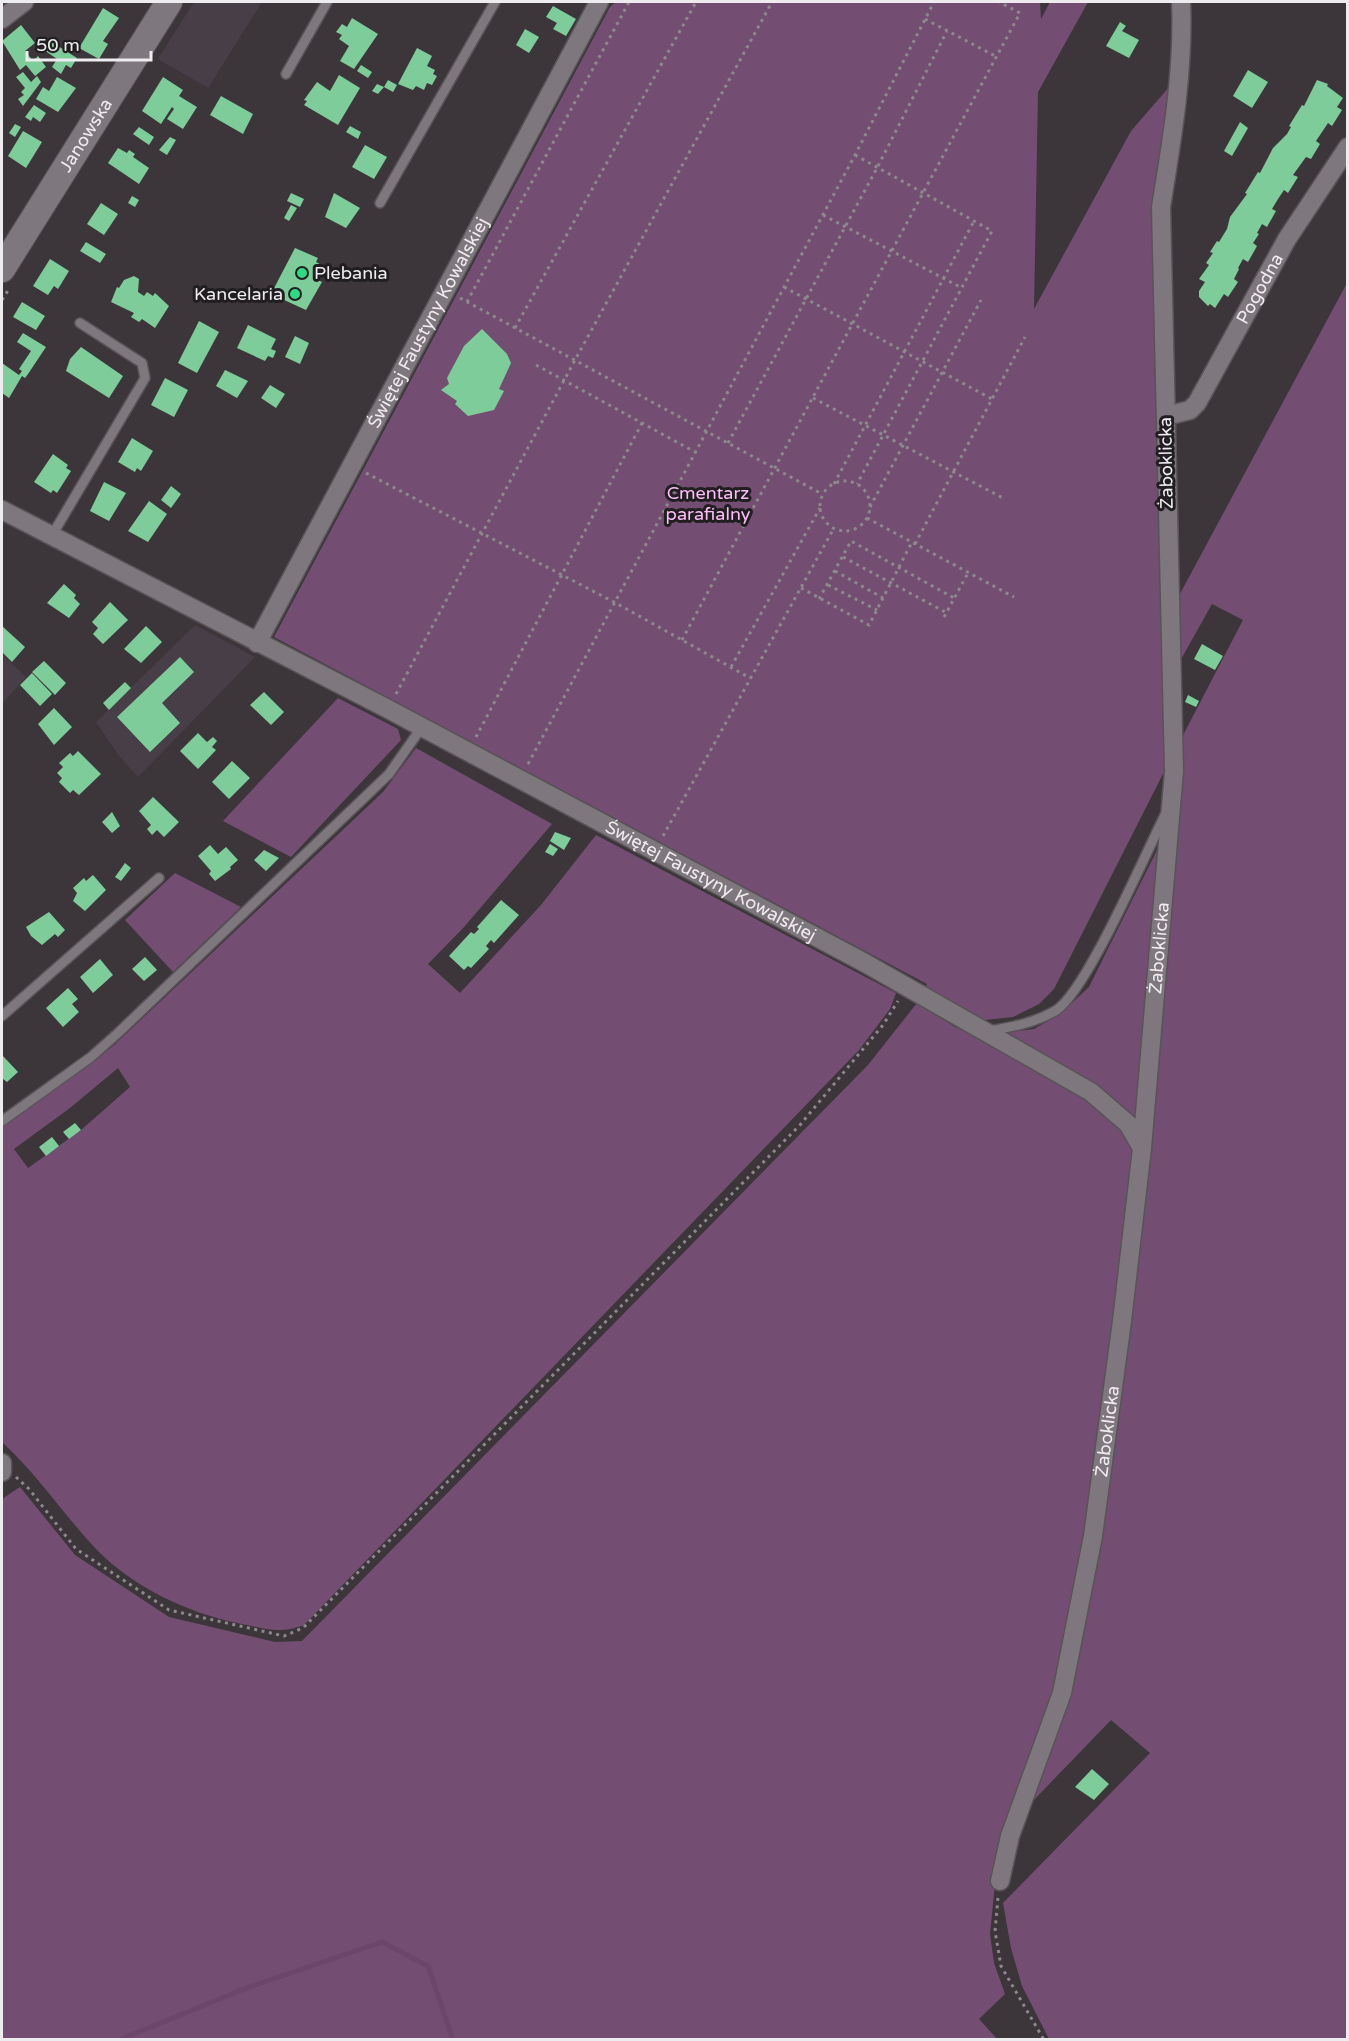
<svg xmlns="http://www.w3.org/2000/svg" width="1349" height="2041" font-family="'Varela Round',sans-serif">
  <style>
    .built { fill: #483e47 }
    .green { fill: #744e72; fill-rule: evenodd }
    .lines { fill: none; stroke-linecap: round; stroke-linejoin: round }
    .stream { stroke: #6b476b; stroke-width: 5 }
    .building { fill: #7dcc9a }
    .lane-casing { stroke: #585357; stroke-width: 12 }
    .street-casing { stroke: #585357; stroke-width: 21 }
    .secondary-casing { stroke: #585357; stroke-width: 28 }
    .path { stroke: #8c888c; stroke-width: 3; stroke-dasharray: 3 4.5; stroke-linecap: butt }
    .lane { stroke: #7e777d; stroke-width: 9 }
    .street { stroke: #7e777d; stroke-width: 18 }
    .secondary { stroke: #7e777d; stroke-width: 26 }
    .poi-dot { fill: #2fd883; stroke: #211e21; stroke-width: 2 }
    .labels { text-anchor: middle; stroke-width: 6; stroke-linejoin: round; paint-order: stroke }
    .street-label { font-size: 18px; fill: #efecef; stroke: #211e21 }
    .poi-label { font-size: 18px; fill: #efecef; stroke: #211e21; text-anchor: start }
    .park-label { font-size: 18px; fill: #febcf9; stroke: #211e21 }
  </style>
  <rect width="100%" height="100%" fill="#3c363b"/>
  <path class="built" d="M194,2H262L208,88L158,59Z
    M195,625L255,657L138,777L119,756L96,722Z
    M2,654L26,677L2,704Z"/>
  <path class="green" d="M616,2H1040L1041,19L1050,2H1088L1038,92L1034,309L1131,131L1170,86L1168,764L1054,989L1039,1004L1013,1017L976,1021L923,993L927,984L274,637L610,7Z
    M1347,283V2039H1049L1022,1986L1011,1948L1003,1903L1150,1753L1111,1720L1029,1805L1066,1690L1154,1073L1166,974L1179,743L1243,620L1212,604L1175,670L1174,605Z
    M338,698L398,729L401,740L291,857L223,821Z
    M416,748L552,824L464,927L428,964L460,993L541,905L596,835L896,993L890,1009L859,1050L304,1625C277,1635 264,1628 237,1623C186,1612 133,1587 96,1549C64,1515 37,1474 2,1442V1126L112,1047L383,792ZM118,1068L130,1087L81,1130L28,1168L14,1149L70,1108Z
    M1163,838L1140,1136L992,1034L1034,1029L1060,1014L1089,987Z
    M175,873L241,907L173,972L125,920Z
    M917,1003L955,1027L987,1038L1087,1094L1128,1132L1135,1154L1111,1367L1058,1683L996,1873L990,1934L994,1963L1005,1994L979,2019L997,2039L2,2040V1499L20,1487L75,1555L169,1617L275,1642L302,1641L868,1065Z"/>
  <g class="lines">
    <path class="stream" d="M119,2040L249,1987L382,1942L428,1966L453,2040"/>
  </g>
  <path class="building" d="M553,6L576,19L566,36L553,29L557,23L546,17Z
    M103,8L119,18L103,41L108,44L99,59L79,48Z
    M352,18L378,34L354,69L340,61L349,46L339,39L342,35L336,32L342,24L347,27Z
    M1120,22L1126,26L1122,31L1139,40L1129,58L1106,46Z
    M21,25L35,43L25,51L33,61L38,56L46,67L35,76L26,65L20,70L2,41Z
    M525,29L539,37L529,53L516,45Z
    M50,41L77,58L71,68L66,65L61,74L52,67L57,59L44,50Z
    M417,48L432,56L427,66L435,70L433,74L437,76L432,85L427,83L424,90L416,86L413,90L398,84Z
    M361,65L372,72L368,78L357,71Z
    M1248,70L1268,82L1252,108L1233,96Z
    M23,72L31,82L37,76L41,82L23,106L18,99L24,95L21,92L25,88L16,77Z
    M339,75L360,88L338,125L304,105L307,101L304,100L317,82L330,91Z
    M57,77L76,88L58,112L36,99L43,87L49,91Z
    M163,77L183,90L179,96L197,107L183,129L167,119L174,109L172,107L161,124L142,111Z
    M388,80L397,85L393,92L384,87Z
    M1317,80L1328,84L1327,86L1343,98L1337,107L1342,110L1332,126L1328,123L1316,141L1320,144L1311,159L1306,157L1293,175L1298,177L1288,193L1284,190L1278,199L1272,209L1276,211L1267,227L1262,224L1257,233L1259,234L1253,243L1257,246L1248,262L1243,259L1238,268L1239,269L1234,279L1238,282L1228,297L1224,294L1215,308L1210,304L1208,306L1199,297V291L1205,282L1199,279L1209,265L1206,263L1213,253L1210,252L1217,241L1219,242L1227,229L1230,217L1247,194L1245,193L1258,172L1260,173L1273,148L1287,134L1291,127L1289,126L1302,105L1304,106Z
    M377,84L384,87L378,94L372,91Z
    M221,96L253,114L243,134L210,115Z
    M34,105L46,113L40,122L33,117L31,121L25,117Z
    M1240,122L1248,128L1232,156L1224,151Z
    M15,124L21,127L15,137L9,133Z
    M350,126L361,132L358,139L346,132Z
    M139,127L154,137L149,145L133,134Z
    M23,131L42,142L26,168L8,156Z
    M170,137L176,140L167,155L159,150Z
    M365,145L387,157L374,179L352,167Z
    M118,148L127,153L129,150L135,154L133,157L149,168L139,184L108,163Z
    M291,193L304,199L300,207L287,201Z
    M334,193L360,208L346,228L325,217Z
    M132,196L139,200L135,207L128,203Z
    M101,203L118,214L104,235L87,224Z
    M291,205L297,208L289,221L284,218Z
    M86,242L106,254L100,263L80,251Z
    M295,248L318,258L316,262L325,267L318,280L322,282L306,310L271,294Z
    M50,259L69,271L58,289L54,286L48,295L33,286Z
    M134,276L139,279L138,292L144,296L147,292L153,296L155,293L169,306L155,328L142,319L139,322L131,317L134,313L111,302L117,287L119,288L124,280Z
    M22,302L45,316L36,330L13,317Z
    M199,321L219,332L197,373L178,363Z
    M248,325L276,339L271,349L276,351L273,358L268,356L265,361L237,348Z
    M482,329L507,354L511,363L499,389L504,391L494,410L468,416L455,404L457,401L441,390L449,384L447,378L464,346Z
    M23,333L46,347L28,374L25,378L22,376L9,398L2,393V363L19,375L22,371L19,369L31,351L17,342Z
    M295,336L309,343L300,364L285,357Z
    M81,347L123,376L109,398L66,371L70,359Z
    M225,370L248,381L237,398L216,386Z
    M165,378L188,390L174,417L151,405Z
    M270,385L285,394L276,408L261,398Z
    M132,438L153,451L141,471L137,468L135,472L118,462Z
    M53,454L68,465L66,468L71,471L57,493L53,490L51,493L34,482Z
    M104,482L126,493L109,521L90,511Z
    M171,486L181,494L171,508L161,500Z
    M149,501L167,514L148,542L128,531Z
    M64,584L76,595L74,598L80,604L69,618L47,603Z
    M110,602L128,620L103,644L93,634L98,628L92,622Z
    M2,626L25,647L12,662L2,652Z
    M146,626L162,642L141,663L124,649Z
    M1202,644L1223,656L1215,670L1194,659Z
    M180,657L194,672L162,703L180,723L150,752L117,717Z
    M44,661L66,683L55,695L32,672Z
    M32,673L52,694L40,706L20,685Z
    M125,682L131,688L109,710L103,703Z
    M264,692L284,712L271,725L250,705Z
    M1188,695L1199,701L1196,707L1185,702Z
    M54,708L72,727L54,745L38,724Z
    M198,733L207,742L213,737L217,741L212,747L216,750L198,769L180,751Z
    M78,751L101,774L79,795L73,790L70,793L59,782L62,778L57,773L63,767L59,763L70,753L73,756Z
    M232,761L250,778L229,799L212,782Z
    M153,797L179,822L164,837L157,830L152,835L147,829L151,825L139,811Z
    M112,812L120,826L112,833L102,822Z
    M555,832L571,838L564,850L550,841Z
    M550,844L558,849L553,856L545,852Z
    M210,845L218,854L226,847L238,860L230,867L231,869L215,881L209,874L211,871L198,856Z
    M264,850L279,858L266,871L254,860Z
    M125,863L131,868L121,881L115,877Z
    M93,875L106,890L85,911L73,901L77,893L73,888L84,878L86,881Z
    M501,900L519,915L494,943L491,940L486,946L489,949L471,968L468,966L464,970L449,956L471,932L474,934L479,929L477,927Z
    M49,912L65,930L58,937L55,934L42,945L31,936L26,927Z
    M145,957L157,970L144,981L132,969Z
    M100,959L113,975L93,993L80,977Z
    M68,988L78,999L72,1004L79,1012L63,1027L46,1008Z
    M2,1055L18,1072L7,1082L3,1079L2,1081Z
    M75,1123L81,1130L69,1139L63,1132Z
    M52,1137L59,1146L46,1156L39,1147Z
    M1092,1769L1109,1784L1094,1800L1075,1787Z"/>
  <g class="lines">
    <g class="lane-casing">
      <path id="lane" d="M286,74L327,2
        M380,203L495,2
        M51,537L145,378L142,363L80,323
        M2,1016L159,878
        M989,1031C1012,1027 1034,1023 1055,1011C1086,993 1146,852 1166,813
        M2,1121L91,1057L118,1033L389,774L422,727"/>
    </g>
    <g class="street-casing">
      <g id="street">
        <path d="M2,19L24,2"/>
        <path id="s1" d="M1166,416L1190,410L1197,403L1287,239L1348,147"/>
        <path id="s2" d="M2,510L388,709L865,963L1091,1092L1128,1124L1142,1148"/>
        <path id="s3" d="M257,643L599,2"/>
        <path d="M2,1463V1472"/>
        <path id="s4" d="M1000,1881L1010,1836L1062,1693L1093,1536L1122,1321L1142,1148L1174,771L1161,207C1172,140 1184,69 1181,2"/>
      </g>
    </g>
    <g class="secondary-casing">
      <g id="secondary">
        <path id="s5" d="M2,269L169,2"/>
      </g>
    </g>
    <path class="path" d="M925,19L997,57
      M855,155L992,231L857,484
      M823,215L962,288
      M784,287L992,399
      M460,298L822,494
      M2,300L9,289
      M467,302L629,2
      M515,328L696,2
      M536,365L695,452
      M813,398L1003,498
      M728,443L877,168L947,31
      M366,473L614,602L750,678
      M820 506a25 25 0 1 1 50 0a25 25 0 1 1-50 0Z
      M834,484L974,221
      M870,507L981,300
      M867,518L1014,597
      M915,544L1025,337
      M843,557L947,613
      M835,571L883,598
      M828,585L877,610
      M801,588L869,625L912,542
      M819,599L851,541L954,598
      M944,617L968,573
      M682,640L1020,13L999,2
      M731,667L820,508
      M396,694L575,360L772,2
      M476,737L642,423
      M528,764L855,155L934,2
      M663,836L834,528
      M16,1477L29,1489L76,1549L169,1610L284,1636L303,1628L800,1125L883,1025L898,1001
      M998,1898L995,1931L1001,1966L1044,2040"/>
    <use href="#lane" class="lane"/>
    <use href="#street" class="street"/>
    <use href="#secondary" class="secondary"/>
  </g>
  <g class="poi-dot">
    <circle cx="302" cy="273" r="6"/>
    <circle cx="295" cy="294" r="6"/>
  </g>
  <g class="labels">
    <g class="street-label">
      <text dy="6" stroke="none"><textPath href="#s5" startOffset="158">Janowska</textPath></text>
      <text dy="6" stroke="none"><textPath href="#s1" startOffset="165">Pogodna</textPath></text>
      <text dy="6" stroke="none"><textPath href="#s3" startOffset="363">Świętej Faustyny Kowalskiej</textPath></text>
      <text transform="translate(1166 463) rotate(-91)" y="6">Żaboklicka</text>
      <text dy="6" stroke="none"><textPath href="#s2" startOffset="800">Świętej Faustyny Kowalskiej</textPath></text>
      <text dy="6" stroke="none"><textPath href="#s4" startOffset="950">Żaboklicka</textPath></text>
      <text dy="6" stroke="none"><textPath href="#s4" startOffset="464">Żaboklicka</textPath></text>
    </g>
    <g class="poi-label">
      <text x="314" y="279">Plebania</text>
      <text x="283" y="300" text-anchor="end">Kancelaria</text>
    </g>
    <g class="park-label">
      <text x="708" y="499">Cmentarz<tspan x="708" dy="21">parafialny</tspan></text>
    </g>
  </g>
  <rect width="1349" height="2041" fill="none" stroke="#efecef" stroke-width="6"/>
  <path d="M27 51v9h124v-9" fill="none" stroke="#efecef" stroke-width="3"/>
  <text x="36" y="51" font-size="18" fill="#efecef" stroke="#211e21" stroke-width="4.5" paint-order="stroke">50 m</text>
</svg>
